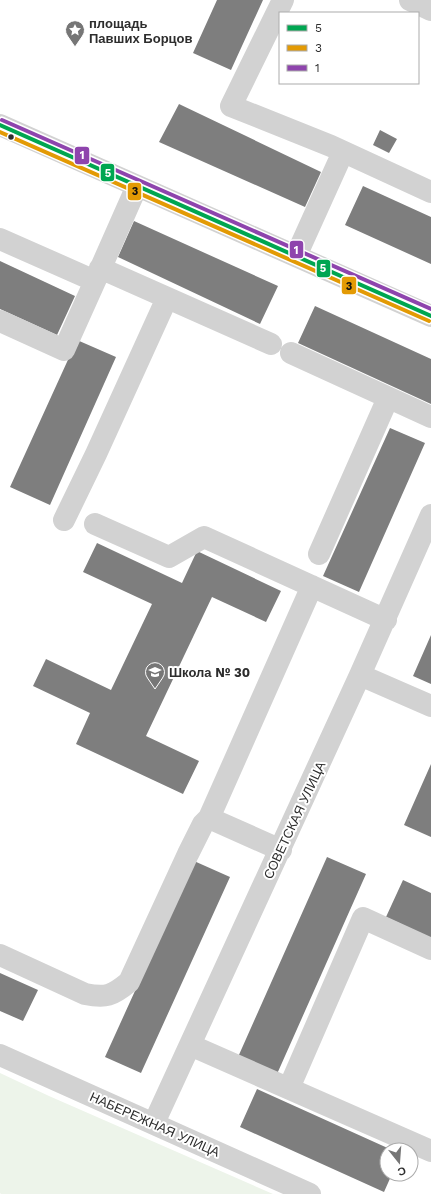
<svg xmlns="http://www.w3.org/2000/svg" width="431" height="1194" font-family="'Work Sans',sans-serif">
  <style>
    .green { fill: #edf4ea }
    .building { fill: #7e7e7e }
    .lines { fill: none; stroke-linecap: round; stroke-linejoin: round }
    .minor { stroke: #d2d2d2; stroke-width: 22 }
    .bus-1-casing { stroke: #fff; stroke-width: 7 }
    .bus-2-casing { stroke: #fff; stroke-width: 7 }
    .bus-3-casing { stroke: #fff; stroke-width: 7 }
    .bus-1 { stroke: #00a651; stroke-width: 4 }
    .bus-2 { stroke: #e39a04; stroke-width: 4 }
    .bus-3 { stroke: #8e44ad; stroke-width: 4 }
    .bus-dot { fill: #2d2d2d; stroke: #fff; stroke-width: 1.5 }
    .labels { text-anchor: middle; stroke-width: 4; stroke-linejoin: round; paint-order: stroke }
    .poi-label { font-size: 13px; font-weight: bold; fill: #2d2d2d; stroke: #fff; text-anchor: start }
    .street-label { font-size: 13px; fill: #2d2d2d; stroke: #fff }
    .line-badge { stroke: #fff; stroke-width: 1.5 }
    .badge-label { font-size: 11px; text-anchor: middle; font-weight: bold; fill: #fff }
    .pale-badge-label { font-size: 11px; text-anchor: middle; font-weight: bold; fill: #111 }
  </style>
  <rect width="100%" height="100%" fill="#fff"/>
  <path class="green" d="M0,1073L49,1096L273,1194H1L0,1193Z"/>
  <path class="building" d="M217,0H263L231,70L193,53Z
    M179,104L321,172L305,207L159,142Z
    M380,130L397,139L389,153L373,145Z
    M363,186L431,217V264L345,225Z
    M134,221L278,286L260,324L118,257Z
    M0,261L75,296L57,335L0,309Z
    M315,306L431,359V404L298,343Z
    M77,340L116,357L50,505L10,487Z
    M390,428L425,443L359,592L323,576Z
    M97,543L182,583L197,551L281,591L266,622L212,597L146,736L199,761L183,794L76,744L90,713L33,686L46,659L111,690L152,604L83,572Z
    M431,635V684L413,676Z
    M431,764V837L404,825Z
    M327,857L366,874L277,1074L238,1057Z
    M194,861L230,877L141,1073L105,1057Z
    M403,880L431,893V938L386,917Z
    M0,973L38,990L23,1021L0,1011Z
    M257,1089L392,1150H387V1174H392L384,1192L240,1127Z"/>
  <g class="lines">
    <path class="minor" d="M283,0L231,106L331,146L431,192
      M410,0L431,10
      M0,125L431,316
      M0,239L95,281L137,186
      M296,256L343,152
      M100,268L271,344
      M0,321L64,350L95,281
      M291,353L431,417
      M64,520L96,454L167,298
      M95,524L169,557L204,537L386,620
      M319,554L388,398
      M360,675L431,706
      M209,818L281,850
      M0,955L85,994C106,998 112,996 129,982L188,854L203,824L209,818L312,586
      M190,1045L431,1151
      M0,1055L310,1194
      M289,1088L363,918L431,949
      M154,1123L360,675L431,515"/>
    <g class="bus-1-casing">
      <path id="bus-1" d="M0,125L431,316"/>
    </g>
    <g class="bus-2-casing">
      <path id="bus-2" d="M0,132L429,321"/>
    </g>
    <g class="bus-3-casing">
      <path id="bus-3" d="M2,120L431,309"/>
    </g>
    <use href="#bus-1" class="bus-1"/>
    <use href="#bus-2" class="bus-2"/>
    <use href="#bus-3" class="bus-3"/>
  </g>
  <defs>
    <g id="sight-pin" transform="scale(1)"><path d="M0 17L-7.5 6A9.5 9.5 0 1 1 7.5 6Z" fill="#767676" stroke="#fff"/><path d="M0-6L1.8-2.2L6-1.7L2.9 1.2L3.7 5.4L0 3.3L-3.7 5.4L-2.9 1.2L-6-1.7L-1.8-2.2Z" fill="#fff"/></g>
    <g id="school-pin" transform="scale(1)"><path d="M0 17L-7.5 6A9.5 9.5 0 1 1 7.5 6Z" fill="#767676" stroke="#fff"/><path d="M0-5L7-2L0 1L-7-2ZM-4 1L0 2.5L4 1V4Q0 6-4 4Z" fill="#fff"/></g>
  </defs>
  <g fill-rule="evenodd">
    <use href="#sight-pin" x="75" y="30"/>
    <use href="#school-pin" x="155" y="672"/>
  </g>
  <circle class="bus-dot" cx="11" cy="137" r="3.5"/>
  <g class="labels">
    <g class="poi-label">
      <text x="89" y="28">площадь<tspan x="89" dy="15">Павших Борцов</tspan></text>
      <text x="169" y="677">Школа № 30</text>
    </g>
    <g class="street-label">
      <text transform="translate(294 820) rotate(-65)" y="5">СОВЕТСКАЯ УЛИЦА</text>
      <text transform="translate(155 1124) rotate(24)" y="5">НАБЕРЕЖНАЯ УЛИЦА</text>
    </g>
  </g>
  <g class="line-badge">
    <rect x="74" y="146" width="16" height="19" rx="4" fill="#8e44ad"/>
    <rect x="100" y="163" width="15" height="19" rx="4" fill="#00a651"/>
    <rect x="127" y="182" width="15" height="19" rx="4" fill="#e39a04"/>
    <rect x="289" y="240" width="15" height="19" rx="4" fill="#8e44ad"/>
    <rect x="316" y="259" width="15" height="19" rx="4" fill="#00a651"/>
    <rect x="341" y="276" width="16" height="19" rx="4" fill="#e39a04"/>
  </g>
  <g class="badge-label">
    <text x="82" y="159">1</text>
    <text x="108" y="177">5</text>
    <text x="296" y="254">1</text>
    <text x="323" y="272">5</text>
  </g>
  <g class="pale-badge-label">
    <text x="135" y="195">3</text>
    <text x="349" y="290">3</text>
  </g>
  <rect x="279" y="12" width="140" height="72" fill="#ffffff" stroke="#ababab"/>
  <rect x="287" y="25" width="20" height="6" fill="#00a651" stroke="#ababab"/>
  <text x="315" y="32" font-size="12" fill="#2d2d2d">5</text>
  <rect x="287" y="45" width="20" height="6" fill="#e39a04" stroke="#ababab"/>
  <text x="315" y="52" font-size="12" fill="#2d2d2d">3</text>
  <rect x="287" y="65" width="20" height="6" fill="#8e44ad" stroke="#ababab"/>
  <text x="315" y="72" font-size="12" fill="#2d2d2d">1</text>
  <g transform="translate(399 1162) rotate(163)"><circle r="19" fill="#ffffff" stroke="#ababab"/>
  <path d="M0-3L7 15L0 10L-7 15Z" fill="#767676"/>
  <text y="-6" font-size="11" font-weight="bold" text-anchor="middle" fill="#2d2d2d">С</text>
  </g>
</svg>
